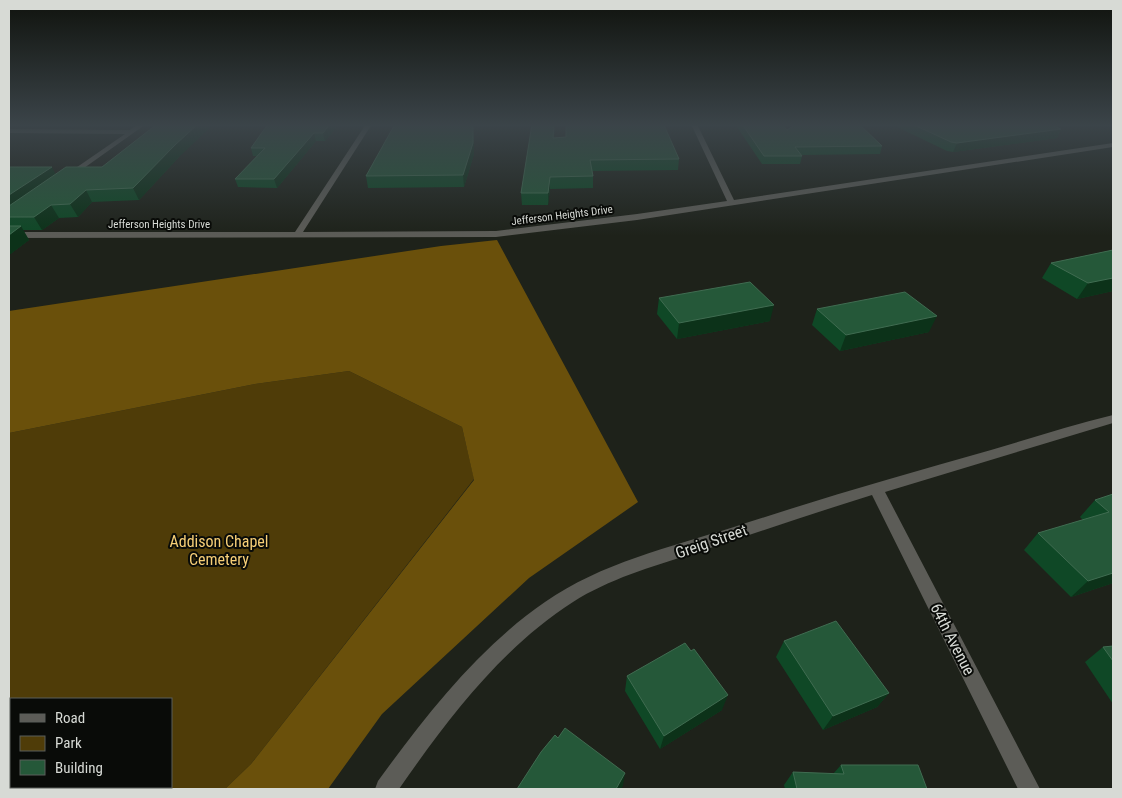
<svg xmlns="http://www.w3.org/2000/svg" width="1122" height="798" font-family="'Roboto Condensed',sans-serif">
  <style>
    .green { fill: #4f3c08; fill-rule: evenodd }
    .forest { fill: #6a500b }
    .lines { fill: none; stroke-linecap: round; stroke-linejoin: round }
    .street { fill: #5c5c57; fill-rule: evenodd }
    .wall { fill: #0f4826 }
    .shaded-wall { fill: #0c3219 }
    .building { fill: #255839; stroke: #406c51 }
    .labels { text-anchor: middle; stroke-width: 4; stroke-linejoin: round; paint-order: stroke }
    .far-street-label { font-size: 11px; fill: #d7dad5; stroke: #090b08 }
    .near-park-label { font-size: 16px; fill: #f7cf77; stroke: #090b08 }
    .near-street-label { font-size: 16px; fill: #d7dad5; stroke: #090b08 }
  </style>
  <rect width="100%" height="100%" fill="#1e221a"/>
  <path class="green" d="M349,371L462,427L474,479L251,764L225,789H9V433L255,384ZM11,699H171V787H11Z"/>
  <path class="forest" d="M497,240L638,502L529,578L382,714L328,789H225L251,764L474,480L462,427L349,371L255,384L9,433V311L441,246Z"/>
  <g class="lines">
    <path class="street" d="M138,124H146L70,178H67V174L125,134L9,133V129L130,130Z
      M366,124H372L303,232L496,231L637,214L727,201L691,124H697L734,200L1113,143V147L637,220L496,237L9,238V232H295Z
      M1113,415V423L885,492L1040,789H1018L872,495C811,514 752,534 692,554C651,567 609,579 573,602C501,648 447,720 399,789H375L378,781C426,715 478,648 545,602C601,563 670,547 734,527C819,499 905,474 991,450C1032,438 1072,425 1113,415Z"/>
  </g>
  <path class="wall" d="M268,124H339L325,141H316L277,188L238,187L235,179L257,156H253L251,148Z
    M395,124H474V154L464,187L368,188L366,176Z
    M532,124H555L554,138L566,137L679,159L678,170L592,171L593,176V188L550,189L548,205H522L521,193Z
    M735,124H782L787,130L882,146L880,154L801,155L802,156L800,164H762Z
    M891,124H1049L1061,129L1057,138L953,152L947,151Z
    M179,157L139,200L92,202L78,217L59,218L42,230H23L29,240L9,255V217L55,174L102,167Z
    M1113,250V291L1077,299L1042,278L1051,263Z
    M659,298L770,321L677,339L657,314Z
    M817,309L929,332L840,351L812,325Z
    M1113,494V583L1071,597L1024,550L1038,533L1083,520L1080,517L1095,500Z
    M784,641L889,693L877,707L823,730L776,657Z
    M1113,646V704L1085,662L1103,647Z
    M627,676L722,710L660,749L625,691Z
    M841,765L927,789H785L784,785L793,772L833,774Z"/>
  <path class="shaded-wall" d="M198,124H214L179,157L139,200L133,188L175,145Z
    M330,124H339L325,141L323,133Z
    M473,124H474V154L464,187L463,175Z
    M1061,129L1057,138L953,152L957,143Z
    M314,133L316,141L277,188L274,179Z
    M52,167L58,179L9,214V195Z
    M550,177V189L548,205V193Z
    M86,190L92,202L78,217L70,204Z
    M51,205L59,218L42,230L34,217Z
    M21,226L29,240L9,255V235Z
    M1113,278V291L1077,299L1088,283Z
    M774,305L770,321L677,339L679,323Z
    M937,316L929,332L840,351L846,335Z
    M1113,573V583L1071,597L1088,581Z
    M889,693L877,707L823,730L833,716Z
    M728,695L722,710L660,749L664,736Z
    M11,773V787H33L32,789H9V778Z
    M625,773L623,786L621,789H616Z"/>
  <path class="building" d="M157,124H198L175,145L133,188L86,190L70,204L51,205L34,217H9V206L66,167H102Z
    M268,124H330L323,133H314L274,179H235L265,148H251Z
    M395,124H473V143L463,175L366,176Z
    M532,124H554L553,138L566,137V124L664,125L679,159L590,160L593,176L550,177L548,193H521Z
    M742,124H782L787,130L796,124H859L882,146L795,147L802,156H764Z
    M912,124H1049L1061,129L957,143L951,142Z
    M9,167H52L9,195Z
    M9,226H21L9,235Z
    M1113,250V278L1088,283L1051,263Z
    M750,282L774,305L679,323L659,298Z
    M905,292L937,316L846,335L817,309Z
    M1113,494V573L1088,581L1038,533L1109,512L1095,500Z
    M836,621L889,693L833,716L784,641Z
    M685,643L691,651L694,649L728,695L664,736L627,676Z
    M1113,646V661L1103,647Z
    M565,728L625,773L616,789H517L541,752L555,735L558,738Z
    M9,764H11V773L9,778Z
    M841,765H918L927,789H797L793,772L844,774Z"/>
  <linearGradient id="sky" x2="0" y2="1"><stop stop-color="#10130e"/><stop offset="0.53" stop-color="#3b4449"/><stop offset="1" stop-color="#3b4449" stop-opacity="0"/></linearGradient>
  <rect width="1122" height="236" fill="url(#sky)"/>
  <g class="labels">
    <g class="far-street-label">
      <text transform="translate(562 215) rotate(-7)" y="4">Jefferson Heights Drive</text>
      <text x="159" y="228">Jefferson Heights Drive</text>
    </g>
    <g class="near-park-label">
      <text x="219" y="547">Addison Chapel<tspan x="219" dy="18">Cemetery</tspan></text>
    </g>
    <g class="near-street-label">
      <text transform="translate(711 541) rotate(-19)" y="6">Greig Street</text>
      <text transform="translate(953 639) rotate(63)" y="6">64th Avenue</text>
    </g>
  </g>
  <rect width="1122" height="798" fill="none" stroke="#d7dad5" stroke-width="20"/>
  <rect x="10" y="698" width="162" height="90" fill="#090b08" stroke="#5b5e5a"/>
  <rect x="20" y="714" width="25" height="8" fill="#5c5c57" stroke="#5b5e5a"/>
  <text x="55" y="723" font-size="15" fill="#d7dad5">Road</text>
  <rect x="20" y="736" width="25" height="15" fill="#4f3c08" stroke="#5b5e5a"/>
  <text x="55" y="748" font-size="15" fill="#d7dad5">Park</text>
  <rect x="20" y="760" width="25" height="15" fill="#255839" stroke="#5b5e5a"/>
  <text x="55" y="773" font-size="15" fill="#d7dad5">Building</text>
</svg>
